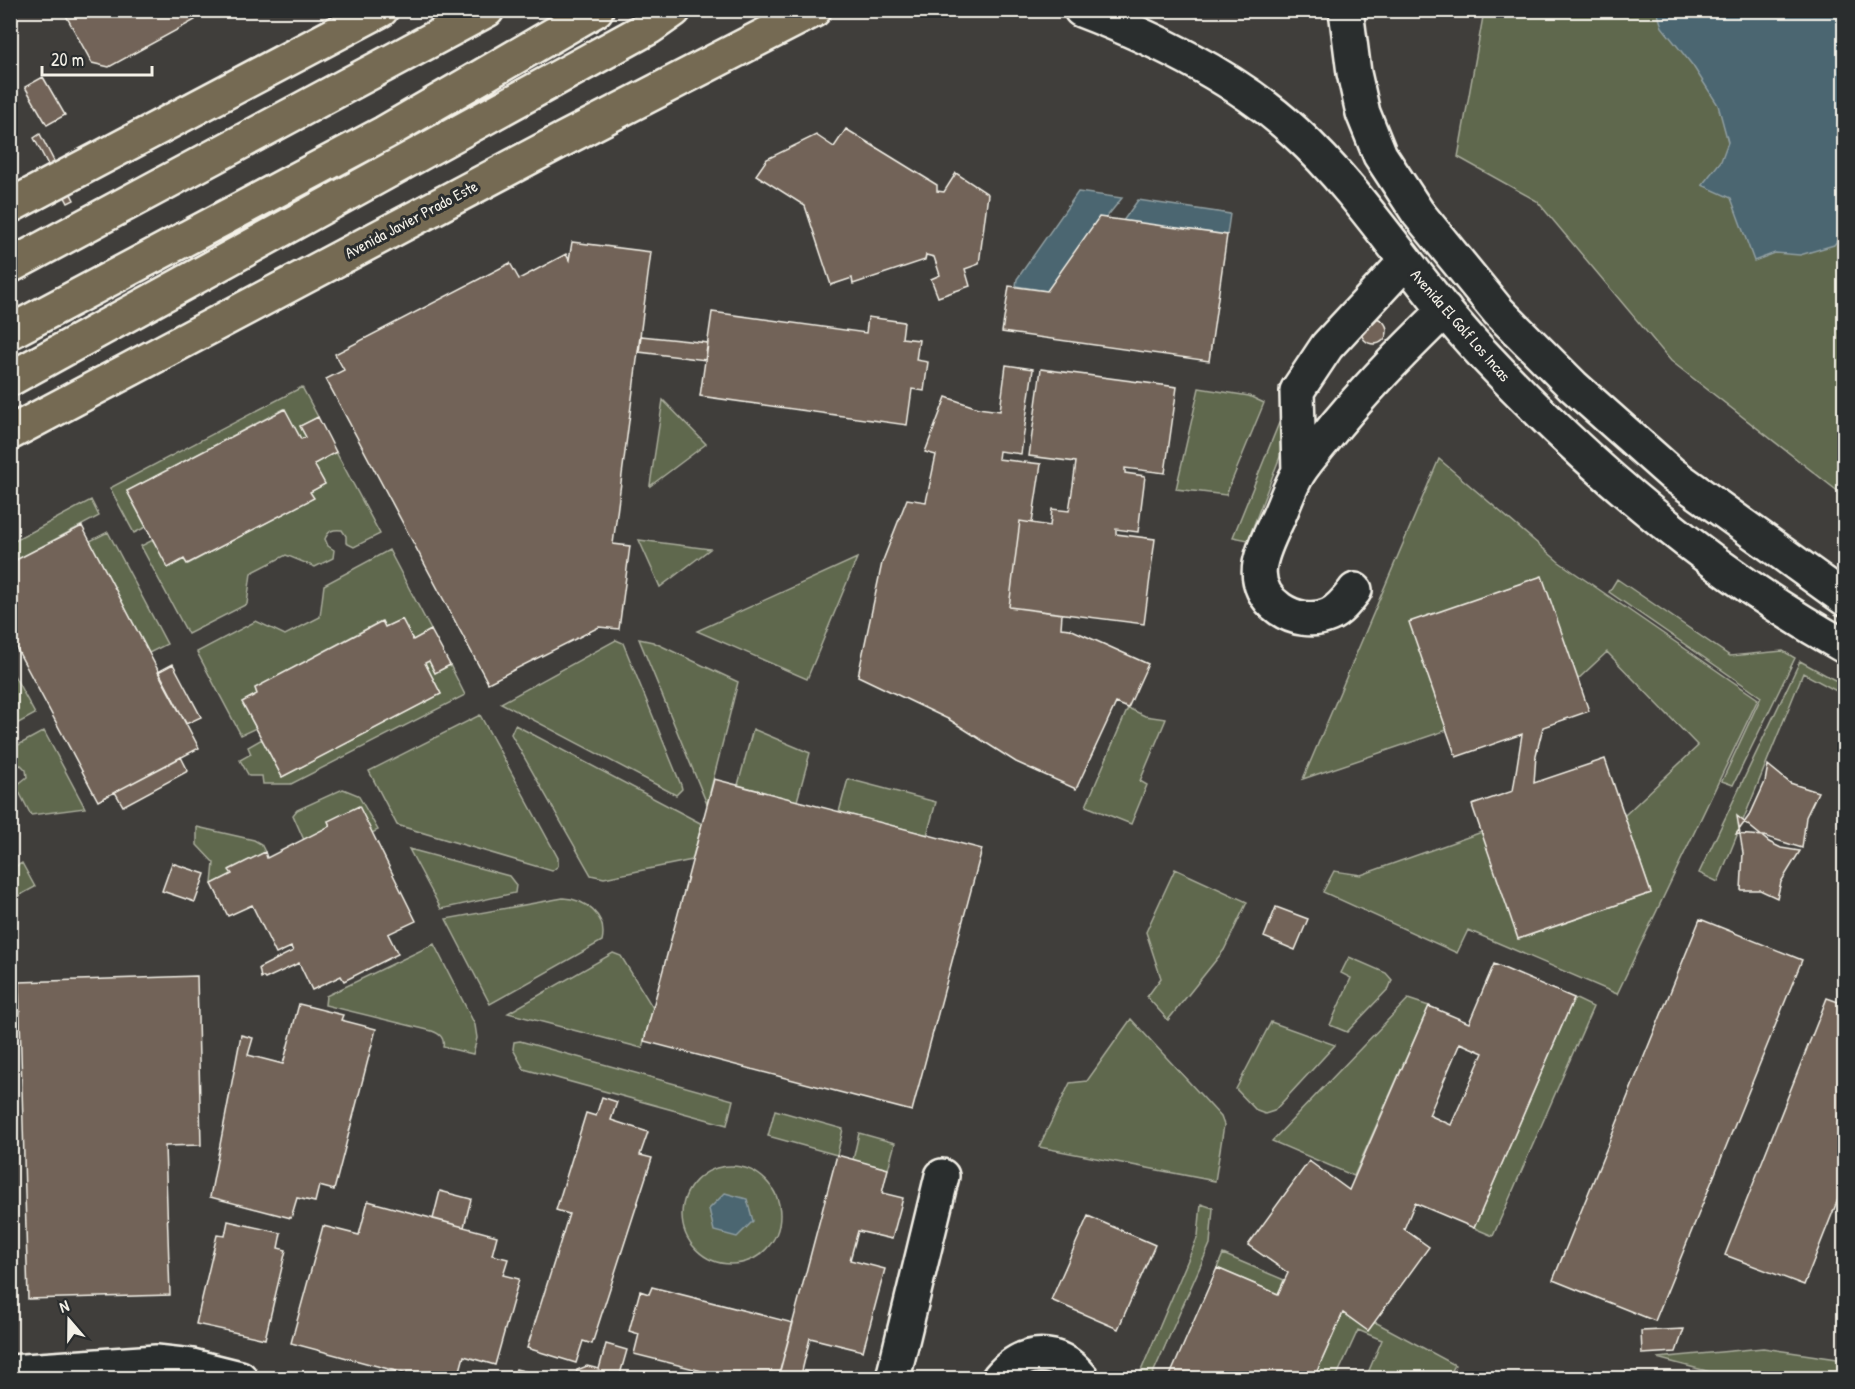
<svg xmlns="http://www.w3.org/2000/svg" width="1855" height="1389" font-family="'Patrick Hand',sans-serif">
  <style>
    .green { fill: #5e674e; stroke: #a9ac9b; stroke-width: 1.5 }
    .water { fill: #4c6671; stroke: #8f9ea1; stroke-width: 1.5 }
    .building { fill: #726458; stroke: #f4f1e8; stroke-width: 1.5; fill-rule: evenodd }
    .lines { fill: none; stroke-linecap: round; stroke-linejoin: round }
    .minor-casing { stroke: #f4f1e8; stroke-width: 38 }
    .major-casing { stroke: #f4f1e8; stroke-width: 38 }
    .highway-casing { stroke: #f4f1e8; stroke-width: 38 }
    .minor { stroke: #2a2d2e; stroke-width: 33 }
    .major { stroke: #746b52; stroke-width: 33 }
    .highway { stroke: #746b52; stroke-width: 33 }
    .labels { text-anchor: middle; stroke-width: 6; stroke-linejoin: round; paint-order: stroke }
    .street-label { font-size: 16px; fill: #f4f1e8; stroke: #2a2d2e }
  </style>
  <rect width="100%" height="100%" fill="#403e3b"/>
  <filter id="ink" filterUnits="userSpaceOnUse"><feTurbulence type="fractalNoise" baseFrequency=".0167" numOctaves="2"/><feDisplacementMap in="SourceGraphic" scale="12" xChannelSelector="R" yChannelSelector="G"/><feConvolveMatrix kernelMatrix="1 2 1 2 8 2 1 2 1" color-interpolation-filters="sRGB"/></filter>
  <g filter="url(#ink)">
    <path class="green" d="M1484,11H1844V496L1671,361L1537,201L1458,157Z
      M302,387L318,417L300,426L306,437L301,439L284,409L127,491L146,527L134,533L110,488Z
      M1199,388L1249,396L1264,403L1226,495L1176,489Z
      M663,400L706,444L650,486V485Z
      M1281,418L1285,428L1286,441L1248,540L1233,537Z
      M336,452L380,534L354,547L346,543V536L342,530C333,529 329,530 325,539L328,546L334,550L333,558L315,567L286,555L251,573L247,604L188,634L141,546L153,540L168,567L184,559L188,564L313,498L310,492L325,484L314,464Z
      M1439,459L1559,562L1758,699L1617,994L1468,930L1457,953L1323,892L1334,871L1361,875L1482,832L1519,939L1651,893L1624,816L1698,746L1607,652L1578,679L1447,730L1303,779Z
      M91,500L99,516L11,563V543Z
      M108,532L167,644L149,653L90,541Z
      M639,540L710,549L660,587Z
      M389,550L431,630L413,640L402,619L385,627L381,621L255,688L257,694L242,702L256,728L241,735L197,652L256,621L285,635L320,617L324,585Z
      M857,558L807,679L697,631Z
      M1617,579L1730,656L1783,651L1795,658L1733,785L1722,781L1761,697L1609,592Z
      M639,639L653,642L738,682L707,804Z
      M616,640L623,643L681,785L682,789L676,795L501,703Z
      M429,661L435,673L450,665L465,695L291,784H263L262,776H249L240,760L251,754L248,747L262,739L282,777L441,694L425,663Z
      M1800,661L1844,685V695L1803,673L1718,882L1699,873Z
      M10,668L35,714L11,727H10Z
      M1128,708L1145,716L1166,719L1140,781L1147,785L1131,824L1086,806Z
      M480,715L558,858V866L552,871L397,825L369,771Z
      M515,725L702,824L692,860L604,878L591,875L511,734Z
      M753,729L810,753L797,801L738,785Z
      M44,731L85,808L31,815L16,786L27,777L26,770L21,765L11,769V749Z
      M848,779L936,802L927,835L839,812Z
      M343,789L358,795L378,830L372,833L328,821L330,826L304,840L293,815L297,810Z
      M197,827L254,840L261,844L265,852L230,869L232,874L212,884L214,863L197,845Z
      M409,849L509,876L516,885L515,893L441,909Z
      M22,863L35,887L11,900V869Z
      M1175,869L1247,902L1224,950L1168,1020L1147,997L1161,978L1146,932Z
      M563,898C584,899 608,915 602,941L490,1004L446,919Z
      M434,944L475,1025L477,1038L473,1054L443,1047C445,1038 440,1034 432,1031L325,1005L326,996Z
      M613,953L621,956L653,1008L642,1048L508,1013Z
      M1349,957L1386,973L1392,980L1389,988L1347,1032L1330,1025L1351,978L1341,973Z
      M1574,998L1593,1007L1493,1236L1474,1228Z
      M1408,999L1429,1006L1354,1176L1272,1141Z
      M1131,1019L1221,1117L1224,1125L1215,1181L1039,1147L1070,1083L1087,1081Z
      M1271,1022L1335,1045L1274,1111L1265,1114L1257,1111L1236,1089Z
      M520,1041L733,1100L727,1125L524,1069L513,1049L514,1042Z
      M775,1110L843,1129L837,1155L768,1136Z
      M859,1133L895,1143L888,1169L853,1160Z
      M682 1215a49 49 0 1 1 98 0a49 49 0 1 1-98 0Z
      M1201,1204L1213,1208L1210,1244L1151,1378H1138L1198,1236Z
      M1223,1254L1284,1280L1278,1294L1217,1268Z
      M1343,1313L1368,1330L1375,1322L1455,1365L1448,1378H1375L1367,1375L1382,1340L1358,1330L1336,1378H1314Z
      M1763,1348L1844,1360V1378H1733L1657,1358Z"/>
    <path class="water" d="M1657,11H1844L1842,147L1844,156V232L1834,245L1800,255L1775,253L1754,261L1731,198L1702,185L1721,161L1728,142L1718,105L1693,66L1662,27Z
      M1078,192L1122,198L1047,291L1016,286L1017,279Z
      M1138,200L1230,214L1227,235L1123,221Z
      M725,1193L747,1199L753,1221L737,1237L714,1231L709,1209Z"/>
    <path class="building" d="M63,10H190L195,20L109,67L92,63Z
      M43,77L65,115L47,125L25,87Z
      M846,129L937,185V191L944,192L956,173L988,194L979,264L965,269L970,286L938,297L931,279L940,275L934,257L926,255L925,260L853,284L852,278L831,285L805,206L756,175L767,159L816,135L834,147Z
      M40,134L74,200L68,203L35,140L34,138Z
      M1099,217L1227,235L1209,361L1002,332L1009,286L1047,291Z
      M572,242L651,252L613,544L630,546L619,629L599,627L488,683L326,379L344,370L335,354L510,263L519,279L566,254L569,260Z
      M712,312L866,333L868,317L904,322L902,338L919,340L916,360L928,362L924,391L912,389L907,425L700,396Z
      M1361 331a13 13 0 1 1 26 0a13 13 0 1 1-26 0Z
      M641,336L708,343L706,360L639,352Z
      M1006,365L1033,369L1021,454L999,451L998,459L1041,464L1032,523L1020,521L1009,607L1062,614L1061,628L1070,629L1148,664L1128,708L1116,703L1076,789L1016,762L950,720L858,676L882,563L907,499L926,502L936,455L925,452L946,397L978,408L1000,411Z
      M1041,369L1177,387L1165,473L1125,468V473L1145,476L1138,532L1116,529V534L1155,539L1144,624L1009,607L1020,521L1050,526L1052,509L1069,511L1073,485L1076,462L1029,456Z
      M285,409L301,439L306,437L300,426L318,417L329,438L336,452L314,464L325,484L310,492L314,498L187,564L184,559L168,568L127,491Z
      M82,526L199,748L98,801L10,636V563Z
      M1542,576L1589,711L1543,727L1536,755L1534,783L1605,759L1651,893L1518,939L1472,805L1513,791L1522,734L1456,757L1409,622Z
      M402,619L413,640L431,630L450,665L435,673L429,661L425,663L441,694L282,777L242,702L257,694L255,688L382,621L385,627Z
      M173,664L201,717L186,724L158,672Z
      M181,757L188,771L123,806L115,792Z
      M1768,765L1790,783L1818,792L1806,817L1802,848L1764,836L1736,834L1751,813L1765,782Z
      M714,779L982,849L912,1111L644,1041Z
      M359,806L416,921L388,934L398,954L344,981L341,976L312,990L299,963L265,979L263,977L261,978L259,968L293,951L291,947L276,954L252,905L228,916L212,884L232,874L229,870L265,852L267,858L330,826L328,821Z
      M1737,816L1769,842L1781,848L1800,851L1781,882L1777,898L1760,890H1741L1743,853Z
      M172,863L205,874L195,902L162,891Z
      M1276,907L1308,919L1295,950L1264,937Z
      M1700,919L1802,960L1655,1321L1553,1280Z
      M1494,964L1574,998L1474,1228L1415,1203L1404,1229L1429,1247L1368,1331L1343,1313L1314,1378H1169L1217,1268L1278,1294L1288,1273L1248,1245L1309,1161L1349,1190L1429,1006L1469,1023ZM1460,1043L1483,1053L1451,1125L1429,1115Z
      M197,976L201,1145L165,1146L170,1295L28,1299L19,982Z
      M1827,998L1844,1004V1184L1804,1285L1725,1255Z
      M299,1004L343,1015L341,1020L376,1029L334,1190L319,1186L315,1202L297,1198L291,1218L210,1197L241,1035L253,1038L248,1055L283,1064Z
      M602,1097L617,1102L611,1120L648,1132L640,1155L652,1158L592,1344L583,1341L576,1363L527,1348L569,1214L556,1210L586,1113L596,1116Z
      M837,1155L888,1169L882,1193L903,1198L892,1239L858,1231L850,1260L885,1269L863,1351L810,1338L802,1371L832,1378H778Z
      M440,1191L471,1199L464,1227L433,1219Z
      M368,1201L497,1236L492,1255L508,1259L503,1275L519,1279L495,1365L464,1356L458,1378H422L291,1343L323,1226L359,1235Z
      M1088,1216L1155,1245L1118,1329L1051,1300Z
      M228,1221L281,1233L278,1248L286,1250L265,1339L196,1324L217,1235L225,1236Z
      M652,1287L793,1323L778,1378H730L634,1354L639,1334L629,1331L640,1291L649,1294Z
      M1684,1329L1676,1352L1642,1354L1641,1331Z
      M606,1344L627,1350L619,1378H575L577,1370L587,1366L599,1369Z
      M516,1369L551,1378H513Z"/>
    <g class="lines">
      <g class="minor-casing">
        <path id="minor" d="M1081,10C1154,38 1238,79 1295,132C1366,197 1415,282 1481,352C1587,465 1708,570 1844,646
          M1346,10L1354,73L1363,113L1380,155L1418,213L1498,311L1573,386L1672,474L1844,598
          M1299,472L1297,391L1327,346L1406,261
          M1355,590C1348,599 1340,610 1329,615C1297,629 1253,602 1260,564C1263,548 1271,533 1278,518C1285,503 1290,486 1299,472C1306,461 1316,450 1324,440C1361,393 1403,351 1445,310
          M10,1372L156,1362L192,1366L240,1378
          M893,1378L942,1176
          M999,1378C1024,1348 1058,1348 1082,1378"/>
      </g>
      <g class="major-casing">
        <path id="major" d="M10,206L381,10
          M10,266L487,10
          M10,433L564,139L814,10"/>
      </g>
      <g class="highway-casing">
        <path id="highway" d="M10,332L384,133L596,10
          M10,379L650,27L674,10"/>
      </g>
      <use href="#minor" class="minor"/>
      <use href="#major" class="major"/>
      <use href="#highway" class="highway"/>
    </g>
  </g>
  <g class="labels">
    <g class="street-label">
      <text transform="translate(411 219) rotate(-28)" y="6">Avenida Javier Prado Este</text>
      <text transform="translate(1461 325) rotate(49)" y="6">Avenida El Golf Los Incas</text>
    </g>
  </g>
  <rect width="1855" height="1389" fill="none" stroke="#2a2d2e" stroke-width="36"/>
  <rect x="18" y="18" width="1819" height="1353" fill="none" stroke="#f4f1e8" stroke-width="2" filter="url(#ink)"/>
  <g transform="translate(69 1320) rotate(340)" stroke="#2a2d2e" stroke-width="4.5" paint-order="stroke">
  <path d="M0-4.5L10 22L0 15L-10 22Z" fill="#f4f1e8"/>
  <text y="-9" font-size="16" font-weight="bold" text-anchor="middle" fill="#f4f1e8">N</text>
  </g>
  <path d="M42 66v9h110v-9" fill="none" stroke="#f4f1e8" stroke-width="3"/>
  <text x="51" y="66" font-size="18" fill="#f4f1e8" stroke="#2a2d2e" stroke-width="4.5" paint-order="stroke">20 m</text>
</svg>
